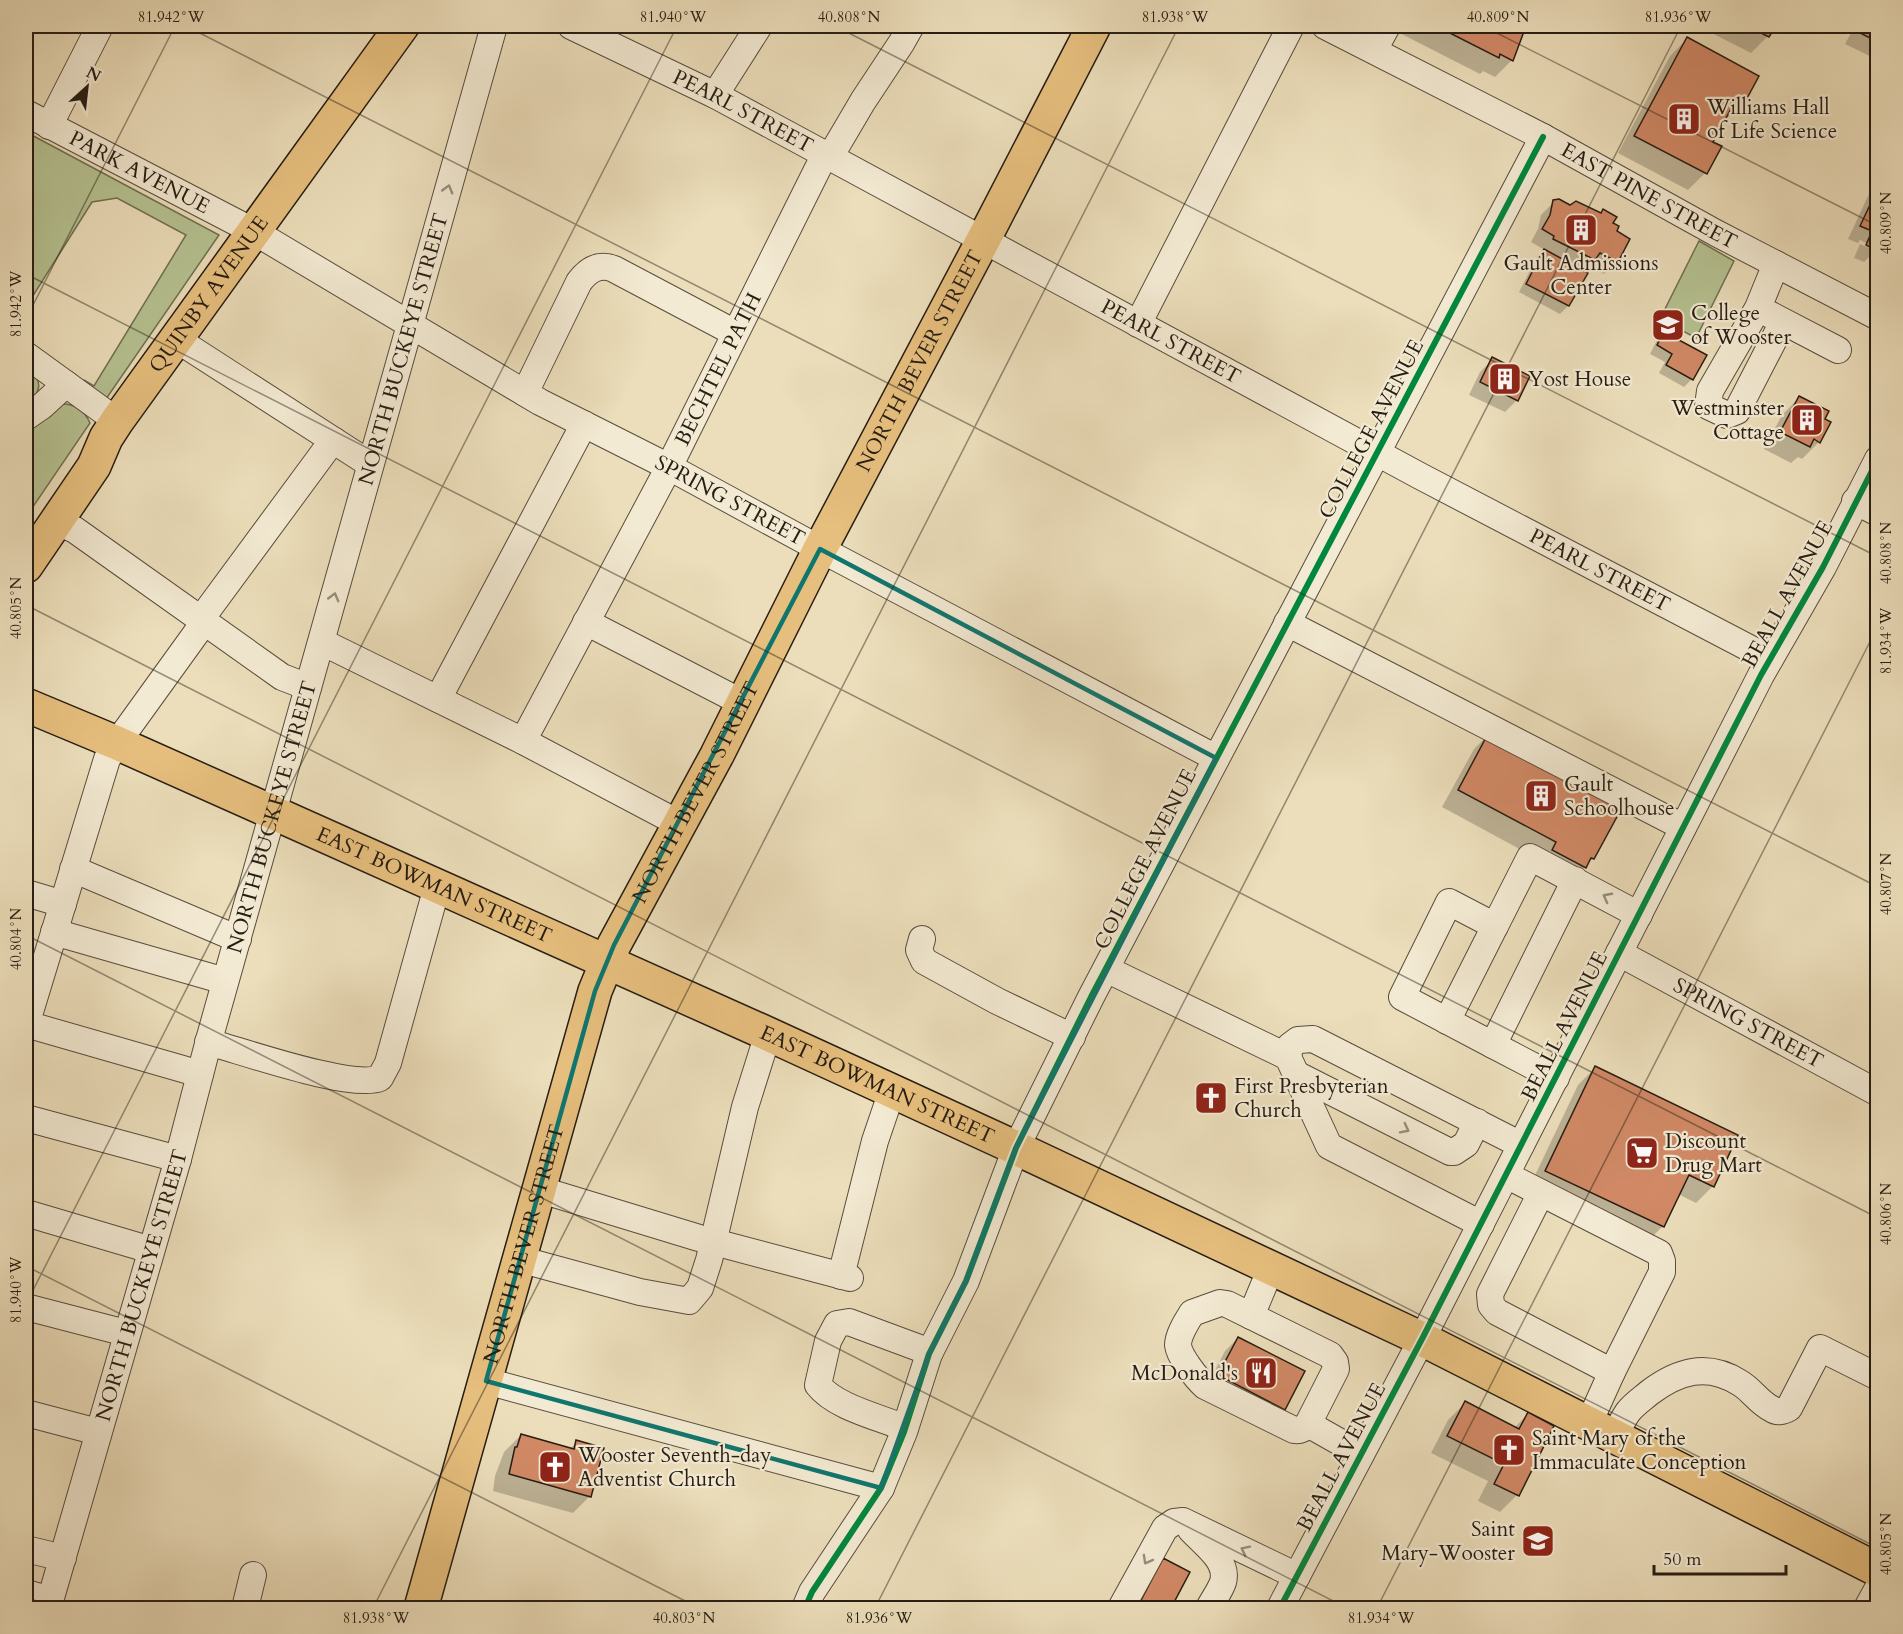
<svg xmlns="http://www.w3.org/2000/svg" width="1903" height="1634" font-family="Cardo,serif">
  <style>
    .green { fill: #b6c292; stroke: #6e7052; stroke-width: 1.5 }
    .shadow { fill: #0003 }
    .building { fill: #d18966; stroke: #261d13; stroke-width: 1.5 }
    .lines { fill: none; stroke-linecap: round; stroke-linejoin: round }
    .minor-casing { stroke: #584d3d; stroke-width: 28 }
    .major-casing { stroke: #261d13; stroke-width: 36 }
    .minor { stroke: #f3ead3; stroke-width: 26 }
    .major { stroke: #e6bf7e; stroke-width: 33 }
    .cycleway-casing { stroke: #f3ead3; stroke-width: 10 }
    .cycleway { stroke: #00873e; stroke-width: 6 }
    .oneway { stroke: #978e7d }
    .marked { fill: none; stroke: #0f766e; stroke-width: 4.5; stroke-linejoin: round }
    .ticks { fill: none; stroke: #261d13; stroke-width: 1.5; stroke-opacity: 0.45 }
    .labels { text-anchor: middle; stroke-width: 4.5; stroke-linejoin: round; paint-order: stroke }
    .poi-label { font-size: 21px; fill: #261d13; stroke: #f3ead3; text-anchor: start }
    .street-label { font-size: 21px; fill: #261d13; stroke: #f3ead3 }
    .neatline { fill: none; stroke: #261d13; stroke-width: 2 }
    .ticks-label { font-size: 15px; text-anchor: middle; fill: #261d13 }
  </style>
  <rect width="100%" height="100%" fill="#ecdebb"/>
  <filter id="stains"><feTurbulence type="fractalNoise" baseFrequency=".00333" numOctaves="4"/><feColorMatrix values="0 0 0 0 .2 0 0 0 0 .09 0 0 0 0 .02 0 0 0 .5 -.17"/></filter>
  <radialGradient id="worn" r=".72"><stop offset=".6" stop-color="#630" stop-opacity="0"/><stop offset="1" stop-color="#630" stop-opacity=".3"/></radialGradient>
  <path class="green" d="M26,132L219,235L106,399L82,384L84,380L94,386L186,235L117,198L92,202L26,307Z
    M1699,241L1734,261L1696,338L1660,319Z
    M26,362C42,382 44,388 26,408Z
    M61,404C74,403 85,411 90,423L26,517V429Z"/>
  <path class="shadow" d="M1386,26H1524L1512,60L1495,77L1483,71L1480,74Z
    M1698,26H1774L1768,36L1751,53Z
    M1855,26H1878V60L1845,44Z
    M1687,39L1757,77L1744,101L1727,118L1725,117L1711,142L1720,147L1705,173L1688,190L1618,153L1670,56Z
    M1878,186V251L1876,250L1864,262L1854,258L1860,244L1874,250L1876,248L1860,240L1858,243L1860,244L1848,239L1868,196Z
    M1554,202L1600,214L1603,211L1615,232L1617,261L1604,274L1588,265L1582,272L1586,274L1568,306L1560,314L1519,292L1536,259L1542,253L1543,249L1531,242L1538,229L1541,215Z
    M1664,334L1692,379L1684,387L1659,373L1665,362L1650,354L1656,342Z
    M1493,359L1517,400L1505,412L1469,395L1480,372Z
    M1799,398L1819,442L1802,459L1798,457L1791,463L1764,449L1782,415Z
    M1491,732L1593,858L1568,884L1540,860L1442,807L1474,749Z
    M1595,1068L1713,1186L1696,1203L1678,1194L1663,1226L1646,1243L1529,1188L1578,1085Z
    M1238,1338L1284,1409L1271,1421L1206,1388L1225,1351Z
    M1465,1403L1514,1428L1528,1414L1552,1427L1517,1495L1500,1512L1478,1501L1488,1481L1431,1453L1448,1420Z
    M521,1435L570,1449L577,1442L590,1496L573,1513L493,1491L495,1476L504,1452Z
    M1164,1560L1188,1572L1169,1608H1132L1151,1572Z"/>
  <path class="building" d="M1436,26H1526L1513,61L1500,54L1499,58Z
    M1747,26H1776L1769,37Z
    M1859,26H1878V42L1856,31Z
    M1687,37L1759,76L1745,102L1737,98L1713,142L1722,146L1707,174L1634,136Z
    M1878,188V250L1877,251L1866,245L1872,231L1860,226Z
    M1559,199L1570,205L1576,201L1601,213L1603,209L1617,217L1613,223L1619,226L1617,231L1630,239L1618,262L1600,253L1595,260L1553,239L1554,236L1542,229L1550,215L1553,200Z
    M1544,249L1588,273L1569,306L1526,284Z
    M1664,332L1707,355L1693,380L1666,365L1672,354L1657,345Z
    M1492,357L1530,376L1518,401L1480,382Z
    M1799,396L1829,411L1825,419L1831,422L1820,443L1814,439L1810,447L1780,432Z
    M1490,730L1625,802L1594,859L1591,858L1586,868L1552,850L1556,842L1458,790Z
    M1595,1066L1738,1135L1714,1187L1689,1175L1664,1227L1545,1171Z
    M1238,1337L1305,1371L1285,1410L1218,1375Z
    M1465,1401L1519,1429L1528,1412L1554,1426L1519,1496L1494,1484L1504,1464L1447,1436Z
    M521,1434L574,1449L576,1440L604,1448L591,1497L509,1474L515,1447H517Z
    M1163,1558L1190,1572L1171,1608H1137Z"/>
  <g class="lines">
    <g class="minor-casing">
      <g id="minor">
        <path id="s1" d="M571,26L715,95L1420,476L1770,659"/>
        <path id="s2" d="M1325,26L1543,137L1716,233L1878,317"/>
        <path d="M1374,50L1387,26"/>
        <path d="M715,95L759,26"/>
        <path id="s3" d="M26,113L253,231L540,402L669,467L820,549L1216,758"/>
        <path d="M49,126L100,26"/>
        <path d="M830,157L863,101L902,42L911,26"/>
        <path d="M1776,264L1758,308L1710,391L1708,406L1727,415L1737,411L1783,322"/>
        <path d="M1769,314L1838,350"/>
        <path d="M1138,324L1291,26"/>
        <path d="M176,339L370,464"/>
        <path d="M26,355L117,421"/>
        <path d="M525,393L579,282C588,270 599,263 614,269L735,333"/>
        <path d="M26,417L42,406L66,384"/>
        <path d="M1855,501L1878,513"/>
        <path d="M58,522L75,530L282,677L308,687"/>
        <path d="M201,619L333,440"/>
        <path d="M586,622L743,703"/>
        <path d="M1287,623L1683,827"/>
        <path d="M322,642L523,741L680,824"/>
        <path d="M438,699L584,424"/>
        <path id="s4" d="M523,741L669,467L825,154"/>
        <path d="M73,869L238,939"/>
        <path d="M1575,880L1493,1045L1402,997L1449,902L1495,926L1530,857L1639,915"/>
        <path d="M26,893L63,904"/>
        <path d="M54,932L225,981"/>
        <path d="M922,939L919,950L924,961L997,1001L1072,1037"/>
        <path id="s5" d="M1619,953L1878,1093"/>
        <path d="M1106,969L1288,1057L1329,1146L1481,1224"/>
        <path d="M1447,1021L1495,926"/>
        <path d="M26,1024L200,1074"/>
        <path d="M26,1025L107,759L117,743L205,621"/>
        <path d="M208,1042C242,1051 352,1090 380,1078L388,1063L437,887"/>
        <path d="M1493,1045L1556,1078"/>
        <path d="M1288,1057L1290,1046L1298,1040L1313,1039L1521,1145"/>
        <path d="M1296,1074L1450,1152H1454L1466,1144L1477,1122"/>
        <path d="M26,1118L178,1159"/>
        <path d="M1506,1175L1659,1253L1662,1261V1272L1612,1372L1589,1423"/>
        <path d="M538,1189L699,1238L850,1278"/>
        <path d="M1541,1193L1490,1294L1491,1305L1497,1312L1612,1372"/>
        <path d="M26,1213L151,1250"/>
        <path d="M519,1259L640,1292L689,1301L700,1288L709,1260L745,1107L768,1034"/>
        <path d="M841,1276L875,1141L892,1091"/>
        <path d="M1220,1303L1227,1304L1330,1355L1335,1362L1336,1369L1308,1424C1303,1429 1300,1431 1294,1430L1205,1386C1196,1378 1179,1356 1178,1345C1178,1335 1187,1321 1192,1313Z"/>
        <path d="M26,1307L126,1333"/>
        <path d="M1251,1316L1271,1268"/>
        <path d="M486,1381L881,1488"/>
        <path d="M26,1413L98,1432"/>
        <path d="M1308,1424L1361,1454"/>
        <path d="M905,1428C879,1417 835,1407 818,1385L828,1341L837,1324L849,1322L930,1352"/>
        <path d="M1614,1436C1619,1428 1623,1419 1628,1412C1634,1404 1642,1399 1649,1393C1678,1371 1707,1362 1740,1383C1752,1390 1759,1403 1772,1409C1778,1413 1783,1411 1789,1408L1820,1348L1878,1377"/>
        <path d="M1191,1530C1204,1544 1229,1561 1223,1582C1220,1591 1213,1600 1209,1608"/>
        <path d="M26,1549L63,1558"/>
        <path d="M26,1593L51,1600"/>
        <path id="s6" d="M48,1608L178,1159L209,1040L494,26"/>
        <path d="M245,1608L253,1575"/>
        <path d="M805,1608L812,1592L881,1488L904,1432L929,1354L966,1281L1016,1148L1091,997L1543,137"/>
        <path d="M1121,1608L1165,1528L1174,1522L1183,1521L1297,1576"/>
        <path d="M1280,1608L1422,1339L1761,675L1823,567L1878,459"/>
        <path d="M1867,1608L1878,1588"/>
      </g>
    </g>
    <g class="major-casing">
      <g id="major">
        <path id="s7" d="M26,566L94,466L106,438L117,421L402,26"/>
        <path id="s8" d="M26,705L117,743L274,813L768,1034L1016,1148L1422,1339L1878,1570"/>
        <path id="s9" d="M421,1608L595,991L614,945L717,755L820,549L989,229L1094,26"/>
      </g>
    </g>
    <use href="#minor" class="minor"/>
    <use href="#major" class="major"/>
    <g class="cycleway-casing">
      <path id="cycleway" d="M805,1608L812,1592L881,1488L904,1432L929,1354L966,1281L1016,1148L1091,997L1543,137
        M1280,1608L1422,1339L1761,675L1823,567L1878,459"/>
    </g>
    <use href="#cycleway" class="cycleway"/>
  </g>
  <defs><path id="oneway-chevron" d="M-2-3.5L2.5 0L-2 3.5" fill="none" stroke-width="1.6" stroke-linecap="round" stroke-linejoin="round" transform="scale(1.5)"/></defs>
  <g class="oneway">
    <use href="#oneway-chevron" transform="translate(448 189) rotate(-74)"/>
    <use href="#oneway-chevron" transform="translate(334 597) rotate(-75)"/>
    <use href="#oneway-chevron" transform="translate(1607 897) rotate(-152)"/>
    <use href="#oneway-chevron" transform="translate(1405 1129) rotate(27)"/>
    <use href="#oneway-chevron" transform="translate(1245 1550) rotate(-154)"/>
    <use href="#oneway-chevron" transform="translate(1147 1560) rotate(119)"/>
  </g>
  <path class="marked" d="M820,549L1216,758L1016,1148L966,1281L929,1354L881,1488L486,1381L595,991L614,945Z"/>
  <path class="ticks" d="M186,26L1878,887M835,26L1878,557M1483,26L1878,226M26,274L1878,1218M26,319L175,26M26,605L1878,1548M26,935L1347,1608M26,1266L699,1608M26,1304L677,26M26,1596L50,1608M373,1608L1179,26M875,1608L1681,26M1377,1608L1878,626"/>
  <defs>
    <g id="building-square" transform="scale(1.725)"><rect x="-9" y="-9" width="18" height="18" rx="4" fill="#8f2418" stroke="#f3ead3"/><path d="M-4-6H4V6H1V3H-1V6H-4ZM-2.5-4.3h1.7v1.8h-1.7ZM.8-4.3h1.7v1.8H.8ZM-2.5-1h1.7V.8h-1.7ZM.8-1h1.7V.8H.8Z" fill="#fff"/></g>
    <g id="university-square" transform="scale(1.725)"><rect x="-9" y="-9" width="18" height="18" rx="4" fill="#8f2418" stroke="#f3ead3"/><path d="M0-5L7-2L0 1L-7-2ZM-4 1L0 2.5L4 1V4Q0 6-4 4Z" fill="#fff"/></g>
    <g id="church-square" transform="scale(1.725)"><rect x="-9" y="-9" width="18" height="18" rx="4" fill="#8f2418" stroke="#f3ead3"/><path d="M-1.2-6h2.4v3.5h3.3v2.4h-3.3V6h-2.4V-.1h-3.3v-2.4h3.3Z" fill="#fff"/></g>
    <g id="supermarket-square" transform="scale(1.725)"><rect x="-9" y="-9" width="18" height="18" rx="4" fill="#8f2418" stroke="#f3ead3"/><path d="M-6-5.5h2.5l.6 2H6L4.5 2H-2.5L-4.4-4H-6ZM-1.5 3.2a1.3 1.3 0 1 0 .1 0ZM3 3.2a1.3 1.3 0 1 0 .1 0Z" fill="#fff"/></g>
    <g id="restaurant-square" transform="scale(1.725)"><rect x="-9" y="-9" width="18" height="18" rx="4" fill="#8f2418" stroke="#f3ead3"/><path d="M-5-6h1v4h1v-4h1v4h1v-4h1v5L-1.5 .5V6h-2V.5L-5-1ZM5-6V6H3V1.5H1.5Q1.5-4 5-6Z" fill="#fff"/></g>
    <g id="school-square" transform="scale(1.725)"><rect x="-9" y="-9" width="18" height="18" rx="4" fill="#8f2418" stroke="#f3ead3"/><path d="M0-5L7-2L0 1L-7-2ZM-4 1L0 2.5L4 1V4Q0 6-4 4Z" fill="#fff"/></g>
  </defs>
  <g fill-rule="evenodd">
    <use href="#building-square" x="1684" y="119"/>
    <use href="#building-square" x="1581" y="230"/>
    <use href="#university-square" x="1668" y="325"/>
    <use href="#building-square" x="1505" y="379"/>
    <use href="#building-square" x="1807" y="420"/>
    <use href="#building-square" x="1541" y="796"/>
    <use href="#church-square" x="1211" y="1098"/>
    <use href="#supermarket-square" x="1642" y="1153"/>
    <use href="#restaurant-square" x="1261" y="1373"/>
    <use href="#church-square" x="1509" y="1450"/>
    <use href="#church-square" x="555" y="1467"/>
    <use href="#school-square" x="1538" y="1541"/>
  </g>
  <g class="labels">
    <g class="poi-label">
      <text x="1707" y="114">Williams Hall<tspan x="1707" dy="24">of Life Science</tspan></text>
      <text x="1581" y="270" text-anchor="middle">Gault Admissions<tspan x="1581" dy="24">Center</tspan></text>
      <text x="1691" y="320">College<tspan x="1691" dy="24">of Wooster</tspan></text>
      <text x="1528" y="386">Yost House</text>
      <text x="1784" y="415" text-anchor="end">Westminster<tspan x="1784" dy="24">Cottage</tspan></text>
      <text x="1564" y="791">Gault<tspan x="1564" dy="24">Schoolhouse</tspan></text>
      <text x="1234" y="1093">First Presbyterian<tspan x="1234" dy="24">Church</tspan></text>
      <text x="1665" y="1148">Discount<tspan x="1665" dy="24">Drug Mart</tspan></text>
      <text x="1238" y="1380" text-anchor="end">McDonald's</text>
      <text x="1532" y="1445">Saint Mary of the<tspan x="1532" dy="24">Immaculate Conception</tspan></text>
      <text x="578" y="1462">Wooster Seventh-day<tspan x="578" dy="24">Adventist Church</tspan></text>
      <text x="1515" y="1536" text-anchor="end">Saint<tspan x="1515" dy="24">Mary-Wooster</tspan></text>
    </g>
    <g class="street-label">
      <text dy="7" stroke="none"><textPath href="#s1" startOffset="192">PEARL STREET</textPath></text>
      <text dy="7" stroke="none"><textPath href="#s3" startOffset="128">PARK AVENUE</textPath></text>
      <text dy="7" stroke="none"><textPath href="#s2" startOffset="366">EAST PINE STREET</textPath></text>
      <text dy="7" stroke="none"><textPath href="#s7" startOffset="328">QUINBY AVENUE</textPath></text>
      <text dy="7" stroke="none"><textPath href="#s1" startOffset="678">PEARL STREET</textPath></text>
      <text dy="7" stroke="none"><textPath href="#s6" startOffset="1308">NORTH BUCKEYE STREET</textPath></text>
      <text dy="7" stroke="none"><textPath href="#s9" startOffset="1350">NORTH BEVER STREET</textPath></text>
      <text dy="7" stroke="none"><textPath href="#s4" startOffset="420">BECHTEL PATH</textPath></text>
      <text transform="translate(1371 429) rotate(-62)" y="7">COLLEGE AVENUE</text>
      <text dy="7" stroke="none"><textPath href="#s3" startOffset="804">SPRING STREET</textPath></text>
      <text dy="7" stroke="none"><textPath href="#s1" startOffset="1164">PEARL STREET</textPath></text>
      <text transform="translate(1787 594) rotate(-61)" y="7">BEALL AVENUE</text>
      <text dy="7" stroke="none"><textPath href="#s9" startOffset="864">NORTH BEVER STREET</textPath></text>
      <text dy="7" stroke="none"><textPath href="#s6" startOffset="822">NORTH BUCKEYE STREET</textPath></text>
      <text transform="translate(1145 859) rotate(-63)" y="7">COLLEGE AVENUE</text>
      <text dy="7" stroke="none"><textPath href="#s8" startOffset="446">EAST BOWMAN STREET</textPath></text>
      <text dy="7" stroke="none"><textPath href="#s5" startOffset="147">SPRING STREET</textPath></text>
      <text transform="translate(1564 1026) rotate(-63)" y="7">BEALL AVENUE</text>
      <text dy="7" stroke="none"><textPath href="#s8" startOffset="932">EAST BOWMAN STREET</textPath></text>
      <text dy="7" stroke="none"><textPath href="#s9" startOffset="378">NORTH BEVER STREET</textPath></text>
      <text dy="7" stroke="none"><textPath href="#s6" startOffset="336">NORTH BUCKEYE STREET</textPath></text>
      <text transform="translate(1341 1457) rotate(-62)" y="7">BEALL AVENUE</text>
    </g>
  </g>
  <rect width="1903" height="1634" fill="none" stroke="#ecdebb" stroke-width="66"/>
  <g transform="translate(87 87) rotate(27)" stroke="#f3ead3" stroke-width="4.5" paint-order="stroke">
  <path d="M0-4.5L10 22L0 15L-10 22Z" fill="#261d13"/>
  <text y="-9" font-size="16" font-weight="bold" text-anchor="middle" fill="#261d13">N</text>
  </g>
  <path d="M1654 1565v9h132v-9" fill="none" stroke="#261d13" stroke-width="3"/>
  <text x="1663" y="1565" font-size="18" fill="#261d13" stroke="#f3ead3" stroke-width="4.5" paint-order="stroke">50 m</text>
  <rect x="33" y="33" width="1837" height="1568" class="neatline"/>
  <g class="ticks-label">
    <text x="171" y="22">81.942°W</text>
    <text x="673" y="22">81.940°W</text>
    <text x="849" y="22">40.808°N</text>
    <text x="1175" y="22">81.938°W</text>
    <text x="1498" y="22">40.809°N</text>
    <text x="1678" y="22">81.936°W</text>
    <text transform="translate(1886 223) rotate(-90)" y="5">40.809°N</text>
    <text transform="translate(16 304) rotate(-90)" y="5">81.942°W</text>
    <text transform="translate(1886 553) rotate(-90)" y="5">40.808°N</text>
    <text transform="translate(16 608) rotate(-90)" y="5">40.805°N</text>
    <text transform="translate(1886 641) rotate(-90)" y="5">81.934°W</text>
    <text transform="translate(1886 884) rotate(-90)" y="5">40.807°N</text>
    <text transform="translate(16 939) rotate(-90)" y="5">40.804°N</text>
    <text transform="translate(1886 1214) rotate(-90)" y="5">40.806°N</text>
    <text transform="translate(16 1290) rotate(-90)" y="5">81.940°W</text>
    <text transform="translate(1886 1544) rotate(-90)" y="5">40.805°N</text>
    <text x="376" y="1623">81.938°W</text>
    <text x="684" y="1623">40.803°N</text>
    <text x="879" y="1623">81.936°W</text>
    <text x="1381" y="1623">81.934°W</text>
  </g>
  <rect width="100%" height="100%" filter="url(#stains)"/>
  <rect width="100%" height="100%" fill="url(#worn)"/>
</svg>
